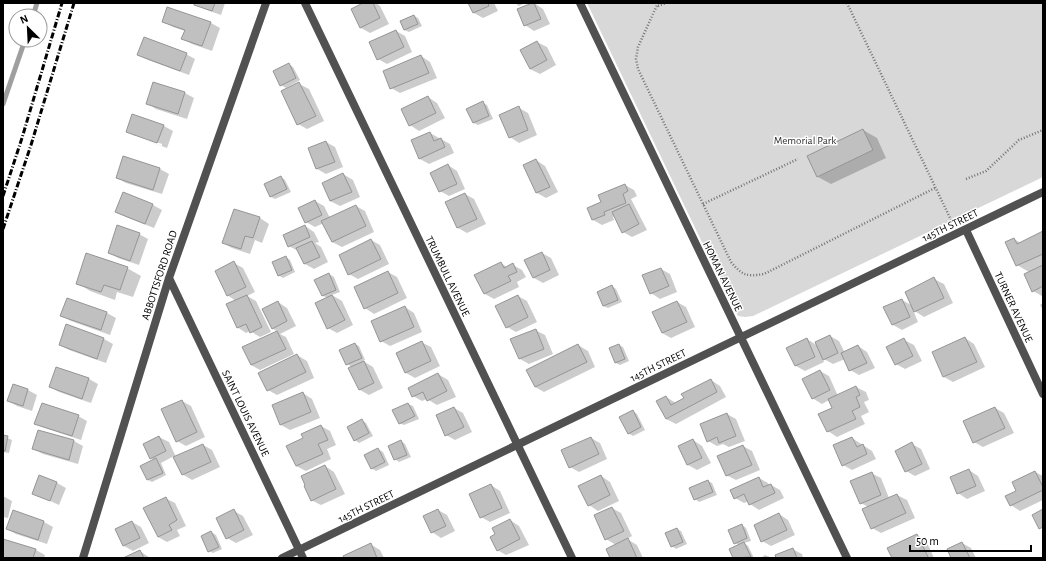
<svg xmlns="http://www.w3.org/2000/svg" width="1046" height="561" font-family="'Alegreya Sans',sans-serif">
  <style>
    .green { fill: #d8d8d8 }
    .shadow { fill: #0003 }
    .lines { fill: none; stroke-linecap: round; stroke-linejoin: round }
    .stream { stroke: #9f9f9f; stroke-width: 5 }
    .building { fill: #c0c0c0; stroke: #959595 }
    .path { stroke: #737373; stroke-width: 2.5; stroke-dasharray: 1 2; stroke-linecap: butt }
    .minor { stroke: #515151; stroke-width: 8 }
    .rail { stroke: #000; stroke-width: 3; stroke-dasharray: 6 2 1 2; stroke-linecap: butt }
    .labels { text-anchor: middle; stroke-width: 3; stroke-linejoin: round; paint-order: stroke }
    .park-label { font-size: 11px; fill: #2f2f2f; stroke: #fff }
    .street-label { font-size: 11px; fill: #000; stroke: #fff }
  </style>
  <rect width="100%" height="100%" fill="#fff"/>
  <path class="green" d="M587,3H1043V177L753,316L745,317L738,316L735,311Z"/>
  <path class="shadow" d="M196,3H225L221,15L204,9L195,4Z
    M365,3H376L380,6L389,24L370,33L361,28L352,9Z
    M469,3H494L498,11L483,18L474,13Z
    M515,3H525L519,6Z
    M534,3L543,9L550,24L534,31L525,25Z
    M414,16L418,18L422,26L409,32L404,30Z
    M164,22L211,23L220,28L212,51L192,44L183,39L185,31L173,27Z
    M396,31L405,36L412,52L387,64L378,59Z
    M537,42L547,47L556,65L540,74L530,69Z
    M186,54L195,59L189,75L148,60L138,55Z
    M421,56L430,62L437,78L400,93L391,88Z
    M289,64L293,67L300,80L286,88L281,85Z
    M299,84L309,89L324,121L307,129L298,124Z
    M185,93L194,98L187,119L156,109L147,103Z
    M428,97L437,103L445,118L419,131L410,125Z
    M483,103L487,105L493,119L478,125L474,123Z
    M519,108L528,113L537,135L519,143L510,137Z
    M164,126L173,131L167,148L136,137L162,146V144L135,134V136L127,132Z
    M863,130L877,138L886,158L831,184L818,177Z
    M430,133L450,144L454,153L429,164L420,159L412,141Z
    M326,142L335,147L343,167L326,174L317,169Z
    M536,160L545,166L558,192L546,198L537,193L524,166Z
    M448,165L457,171L465,189L449,196L440,191Z
    M160,169L169,174L162,194L126,183L117,178Z
    M343,174L353,180L360,197L340,206L330,201Z
    M281,177L285,180L291,192L275,199L271,197Z
    M625,185L634,190L637,196L631,199L647,230L632,237L623,232L615,216L613,217L614,220L602,225L593,220L602,203Z
    M465,194L474,199L486,224L467,233L458,228L446,203Z
    M315,201L324,206L330,218L356,206L365,211L374,232L342,247L332,242L324,223L315,227L306,222Z
    M153,205L162,210L154,228L126,217L116,212Z
    M234,210L260,218L269,224L262,243L255,240L250,254L232,248L223,243Z
    M305,226L314,232L319,242L315,243L321,247L328,262L314,269L305,264L298,251L289,246Z
    M1043,233V296H1042L1033,291L1029,272L1017,265L1014,239L1021,243Z
    M139,234L148,239L139,265L118,258L109,253Z
    M371,240L380,245L389,264L358,279L349,274Z
    M542,253L551,258L559,275L543,283L534,278Z
    M286,257L290,260L295,272L283,278L278,275Z
    M234,263L243,268L255,292L247,296L256,301L271,332L260,337L250,331L246,333L237,327L236,301L227,295Z
    M501,263L507,267L513,265L522,270L526,277L517,282L519,287L494,299L485,294Z
    M127,268L141,276L133,297L117,292L115,300L90,291L77,283Z
    M661,269L670,274L677,292L660,299L651,293Z
    M388,272L397,277L407,298L374,314L365,308Z
    M329,274L334,277L340,292L332,295L342,301L353,325L337,333L328,328L327,298L322,295Z
    M934,279L944,284L953,303L924,317L913,310L918,322L902,330L893,325L902,300L913,306Z
    M612,286L616,289L622,302L608,308L603,306Z
    M518,296L527,301L537,322L516,332L507,327Z
    M67,299L107,313L116,318L110,335L71,321L62,316Z
    M278,302L287,308L296,326L280,334L286,337L294,354L260,370L251,365L243,348L278,332L272,328Z
    M677,302L686,307L695,327L671,338L662,333Z
    M1043,303V310L1040,305Z
    M405,307L414,313L422,332L390,346L381,341Z
    M66,326L104,339L113,344L106,363L69,350L60,345Z
    M535,330L545,335L553,354L529,364L520,359Z
    M830,336L839,341L845,353L858,346L867,352L875,368L859,375L850,370L845,359L833,364L822,358L824,362L805,371L796,366L807,339L818,346Z
    M965,338L974,344L985,367L953,382L944,377L933,353Z
    M904,340L914,345L922,361L905,369L896,364Z
    M421,342L431,347L440,366L415,378L406,373L397,353Z
    M355,344L359,346L365,360L363,361L373,367L383,388L369,395L360,390L352,367L347,364Z
    M578,345L588,351L595,367L544,392L535,387Z
    M619,345L623,347L629,361L620,365L616,363L610,349Z
    M297,355L307,361L314,378L277,395L268,390Z
    M820,371L829,376L838,396L856,387L866,392L869,400L864,402L869,412L861,416L865,424L837,437L828,431L833,408L829,400L822,404L812,398Z
    M438,374L448,380L456,397L437,405L427,399L422,401L413,396Z
    M89,379L98,384L91,403L59,392L50,387Z
    M711,380L720,386L726,397L676,424L666,419V397L676,403L685,399Z
    M13,385L28,390L37,395L32,411L17,406L8,401Z
    M303,393L312,399L320,418L290,430L281,425L273,406Z
    M182,401L191,406L205,437L186,446L177,441Z
    M408,404L413,406L419,419L404,425L399,423L394,410Z
    M454,408L463,413L472,432L455,440L446,435Z
    M995,408L1004,413L1014,433L983,447L974,442Z
    M633,411L637,414L645,430L633,436L628,433Z
    M727,414L736,419L745,441L729,447L723,444L717,446L708,441Z
    M78,416L87,421L81,440L45,428L36,423Z
    M362,421L366,423L373,436L359,443L355,440Z
    M321,426L330,431L336,445L327,449L331,459L306,471L296,466L304,438Z
    M3,436L12,440L9,453L3,452Z
    M159,437L169,442L176,457L203,445L212,450L220,467L192,480L182,474L174,456L161,463L166,475L152,482L148,480L154,460L151,458Z
    M591,438L600,443L607,459L579,472L570,467Z
    M852,438L872,451L876,459L852,470L843,465Z
    M693,440L702,446L711,463L697,470L688,465L679,447Z
    M74,441L83,446L78,464L43,454L33,449Z
    M401,441L405,444L411,457L399,462L395,459Z
    M912,444L921,449L930,469L915,476L906,471Z
    M743,446L752,451L760,470L736,480L726,475Z
    M378,449L383,452L389,465L376,471L371,468Z
    M325,466L334,472L345,494L321,505L311,500Z
    M969,470L978,476L985,491L967,499L958,493Z
    M1035,472L1043,476V500L1020,511L1011,505L1017,491Z
    M871,473L881,478L889,498L897,495L907,500L915,518L881,533L872,528L868,507L861,503Z
    M601,476L610,482L619,501L598,511L589,505Z
    M40,477L57,483L66,488L59,505L33,493Z
    M759,478L768,483L769,485H771L780,490L784,498L759,510L750,504L749,501L744,503L735,498Z
    M708,481L712,483L717,495L699,502L695,499Z
    M491,485L500,491L510,513L490,522L481,517Z
    M3,496L12,501L8,518L3,517Z
    M165,498L175,503L186,526L177,530L180,536L167,542L158,537Z
    M612,508L621,513L632,536L627,539L637,545L643,558H611L616,545L606,539Z
    M438,510L447,515L455,531L441,538L432,532Z
    M234,511L243,516L253,535L236,543L227,538Z
    M13,512L44,522L53,527L47,544L16,534L7,529Z
    M779,514L788,520L795,535L771,546L762,541Z
    M510,520L519,526L529,545L506,555L497,550Z
    M132,522L141,527L149,543L133,551L124,546Z
    M742,525L746,528L751,541L744,543L748,546L754,558H734L730,550L739,545L735,543Z
    M677,529L681,531L687,544L676,549L672,546Z
    M211,532L216,535L222,549L213,553L209,551Z
    M917,535L926,540L934,558H893Z
    M3,543L36,550L45,555L44,558H3Z
    M962,543L971,548L976,558H952Z
    M370,544L380,550L384,558H346Z
    M792,549L802,554L803,558H777Z
    M140,551L150,558H126Z
    M765,555L770,557V558H761Z"/>
  <g class="lines">
    <path class="stream" d="M33,16L37,3
      M3,104L25,40"/>
  </g>
  <path class="building" d="M194,3H215L212,11L194,5Z
    M363,3H373L380,18L360,28L351,9Z
    M468,3H488L489,6L473,13Z
    M532,3H534L541,19L524,26L517,9Z
    M167,7L211,22L202,46L181,39L185,30L162,22Z
    M414,15L418,24L404,30L400,21Z
    M396,30L404,47L377,60L369,42Z
    M144,37L187,53L180,71L137,55Z
    M537,41L547,60L530,69L520,50Z
    M421,55L429,73L390,89L383,71Z
    M289,63L296,78L280,86L273,71Z
    M153,82L185,92L178,114L146,104Z
    M299,82L316,116L297,125L281,91Z
    M428,96L436,113L409,126L401,109Z
    M483,101L489,116L473,123L466,109Z
    M519,106L528,130L509,138L499,115Z
    M132,114L164,125L157,143L126,132Z
    M863,129L873,150L817,177L807,156Z
    M430,132L434,141L441,138L445,147L419,159L411,140Z
    M326,141L335,162L316,169L308,148Z
    M123,156L160,168L153,190L116,178Z
    M536,159L550,187L536,193L523,165Z
    M448,164L457,184L439,192L430,173Z
    M343,173L352,192L330,201L322,183Z
    M281,176L287,189L270,197L264,184Z
    M625,184L628,191L623,194L626,203L604,212L605,215L592,220L587,208L601,202L598,195Z
    M123,192L153,204L145,224L115,212Z
    M465,193L477,219L457,228L445,202Z
    M315,200L322,215L305,223L298,208Z
    M629,204L639,224L622,233L612,212Z
    M356,205L366,226L332,242L321,221Z
    M234,209L260,217L253,238L245,236L241,249L222,243Z
    M117,225L140,233L130,261L108,253Z
    M305,225L310,237L288,247L283,235Z
    M1043,231V254L1016,266L1005,242L1014,238L1017,244Z
    M371,239L381,259L348,275L339,255Z
    M312,241L320,257L304,264L296,248Z
    M542,252L550,270L533,278L524,260Z
    M86,253L128,267L120,290L104,285L101,292L76,284Z
    M286,256L292,270L278,276L272,262Z
    M234,261L246,287L227,296L215,271Z
    M501,262L504,268L513,263L517,272L508,276L511,281L484,294L474,275Z
    M1043,265V286L1032,292L1024,274Z
    M661,268L669,286L650,294L642,275Z
    M388,271L398,293L364,309L354,287Z
    M329,273L336,290L322,296L314,280Z
    M934,277L944,298L914,312L905,292Z
    M612,285L618,300L603,306L597,292Z
    M247,295L262,327L250,333L246,324L237,328L226,304Z
    M332,295L345,320L327,329L315,303Z
    M518,295L528,317L506,328L495,306Z
    M67,298L107,312L101,330L60,316Z
    M902,299L910,317L892,325L883,307Z
    M278,301L287,321L272,329L262,309Z
    M677,301L687,322L662,333L652,312Z
    M405,306L414,327L380,342L371,321Z
    M66,324L104,338L97,359L59,345Z
    M536,329L544,349L519,359L510,339Z
    M277,331L286,349L251,365L242,347Z
    M830,335L838,353L823,360L815,342Z
    M965,337L977,362L943,377L932,352Z
    M807,338L815,357L795,366L786,348Z
    M904,338L913,356L895,365L886,347Z
    M422,341L431,361L405,373L396,353Z
    M355,343L362,358L346,365L339,350Z
    M578,344L587,362L535,387L526,370Z
    M619,344L625,359L615,363L609,348Z
    M858,345L867,363L849,371L841,353Z
    M297,354L306,372L267,391L258,373Z
    M364,361L374,383L359,390L348,368Z
    M56,367L89,378L82,399L49,387Z
    M820,370L830,390L812,399L802,379Z
    M438,373L447,391L427,401L423,392L412,397L408,388Z
    M711,379L717,392L666,419L656,401L666,396L671,405L684,398L681,394Z
    M13,384L28,389L23,406L7,401Z
    M856,386L860,395L856,397L860,407L852,411L856,419L827,432L818,414L832,408L828,399Z
    M303,392L311,412L280,425L272,405Z
    M182,400L197,432L176,442L161,409Z
    M42,403L79,415L72,436L34,424Z
    M408,403L415,416L399,424L392,410Z
    M454,407L464,427L445,436L436,415Z
    M995,407L1005,428L973,443L963,421Z
    M633,410L641,427L628,434L619,417Z
    M727,413L736,436L719,443L717,437L707,442L700,424Z
    M362,419L369,433L354,441L347,427Z
    M321,425L328,440L318,444L323,454L296,466L286,446L303,438L301,434Z
    M38,430L74,440L69,460L32,449Z
    M3,435L8,436L5,451H3Z
    M159,436L166,451L150,459L143,444Z
    M591,437L599,454L569,468L561,450Z
    M852,437L857,447L863,444L867,454L842,466L833,445Z
    M693,439L702,458L687,465L678,446Z
    M401,440L407,455L394,460L388,446Z
    M912,442L922,464L905,472L895,451Z
    M203,444L211,462L182,475L173,457Z
    M743,445L752,465L726,476L717,456Z
    M378,448L385,462L371,469L364,455Z
    M156,458L163,473L147,480L140,466Z
    M325,465L336,489L311,501L304,486L305,485L301,476Z
    M969,469L976,486L957,494L950,477Z
    M1035,471L1043,487V490L1010,506L1005,496L1016,491L1012,482Z
    M872,472L881,495L860,504L850,481Z
    M39,475L57,482L50,501L32,494Z
    M601,475L610,495L588,506L578,486Z
    M759,477L763,487L771,484L775,493L749,505L744,494L734,499L730,490Z
    M708,480L713,492L694,500L689,488Z
    M491,484L502,508L480,518L469,494Z
    M897,494L906,513L871,529L862,509Z
    M166,497L177,520L169,525L172,530L158,537L143,508Z
    M612,507L624,531L605,540L594,515Z
    M234,509L244,530L226,539L216,518Z
    M438,509L446,526L431,533L423,516Z
    M1043,509V527L1039,529L1032,515Z
    M13,510L44,521L38,540L6,529Z
    M779,513L787,530L761,542L754,525Z
    M510,519L520,539L497,551L490,537L495,534L492,528Z
    M132,521L140,538L123,546L115,529Z
    M742,524L747,538L734,544L728,530Z
    M677,528L683,542L671,547L665,533Z
    M211,531L219,547L208,552L201,536Z
    M917,534L928,557L925,558H892L887,548Z
    M628,538L637,558H610L606,549Z
    M3,539L36,549L33,558H3Z
    M744,542L751,557L733,558L729,549Z
    M962,542L970,558H951L947,549Z
    M371,543L377,558H344L343,556Z
    M793,548L797,558H776L775,555Z
    M140,550L144,558H123Z"/>
  <g class="lines">
    <path class="path" d="M658,3L638,47L636,59L638,69L731,262C742,275 746,277 764,274L935,188
      M847,3L952,222
      M658,6L666,3
      M966,179L986,171L1019,140L1043,130
      M703,204L798,159"/>
    <path class="minor" d="M305,3L572,558
      M580,3L847,558
      M966,230L1043,394
      M169,278L303,558
      M83,558L169,278L266,3
      M282,558L1043,192"/>
    <path class="rail" d="M3,196L22,138L62,3
      M3,229L31,145L74,3"/>
  </g>
  <g class="labels">
    <g class="park-label">
      <text x="805" y="144">Memorial Park</text>
    </g>
    <g class="street-label">
      <text transform="translate(950 225) rotate(-26)" y="4">145TH STREET</text>
      <text transform="translate(159 275) rotate(-72)" y="4">ABBOTTSFORD ROAD</text>
      <text transform="translate(448 276) rotate(64)" y="4">TRUMBULL AVENUE</text>
      <text transform="translate(723 276) rotate(64)" y="4">HOMAN AVENUE</text>
      <text transform="translate(1014 307) rotate(65)" y="4">TURNER AVENUE</text>
      <text transform="translate(658 365) rotate(-26)" y="4">145TH STREET</text>
      <text transform="translate(246 413) rotate(64)" y="4">SAINT LOUIS AVENUE</text>
      <text transform="translate(366 506) rotate(-26)" y="4">145TH STREET</text>
    </g>
  </g>
  <rect width="1046" height="561" fill="none" stroke="#000000" stroke-width="8"/>
  <g transform="translate(28 28) rotate(336)"><circle r="19" fill="#ffffff" stroke="#999999"/>
  <path d="M0-3L7 15L0 10L-7 15Z" fill="#000000"/>
  <text y="-6" font-size="11" font-weight="bold" text-anchor="middle" fill="#000000">N</text>
  </g>
  <path d="M910 545v6h121v-6" fill="none" stroke="#000000" stroke-width="2"/>
  <text x="916" y="545" font-size="12" fill="#000000" stroke="#ffffff" stroke-width="3" paint-order="stroke">50 m</text>
</svg>
